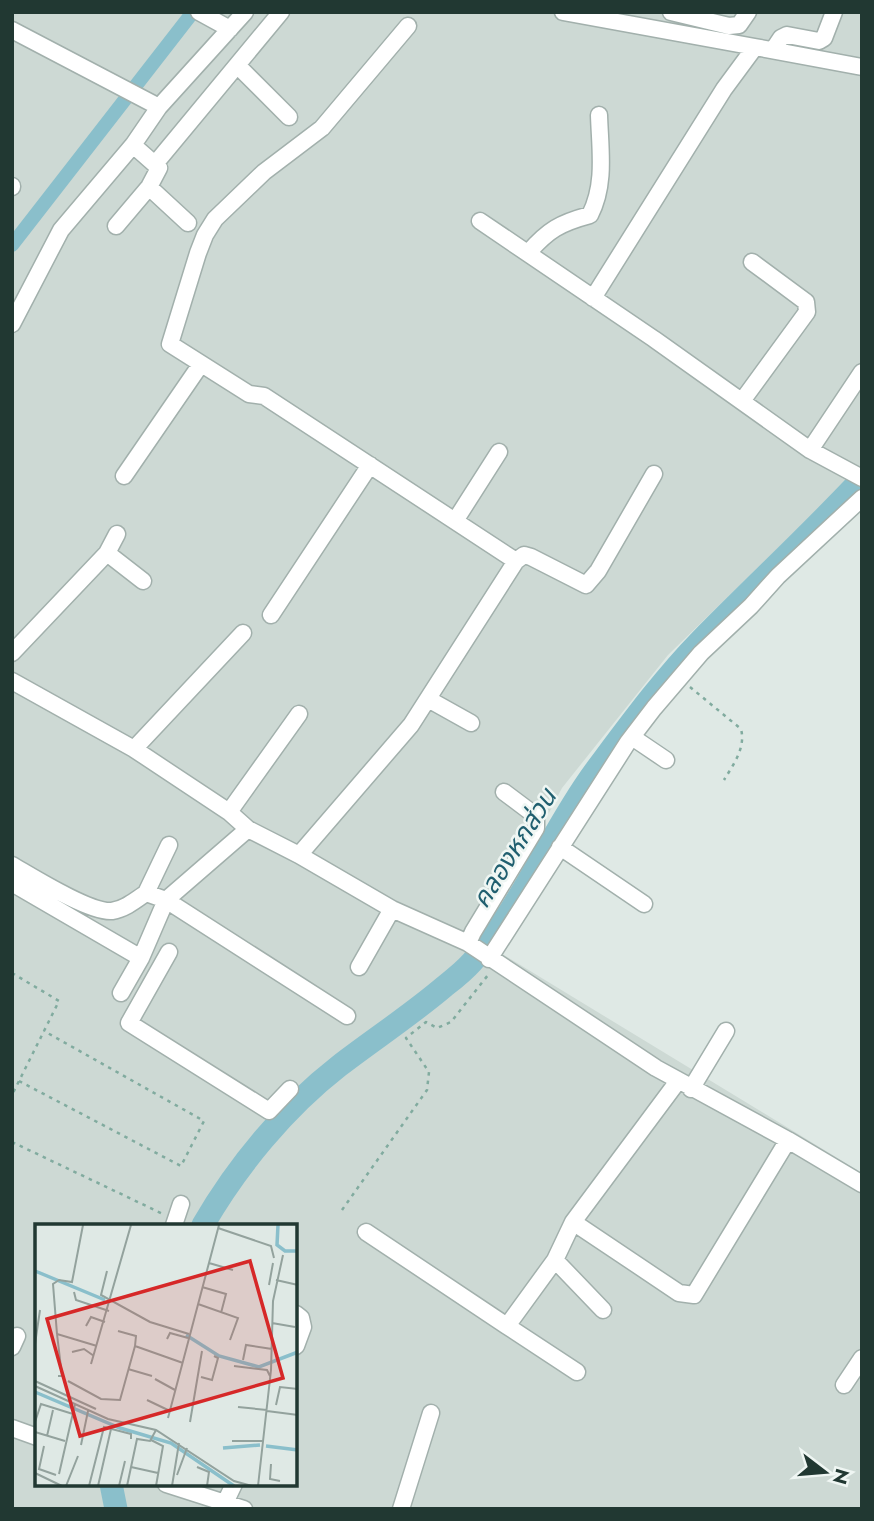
<svg xmlns="http://www.w3.org/2000/svg" width="874" height="1521" font-family="Jost,'Noto Sans Thai',sans-serif">
  <style>
    .built { fill: #cdd9d4; fill-rule: evenodd }
    .lines { fill: none; stroke-linecap: round; stroke-linejoin: round }
    .canal { stroke: #8abfcb; stroke-width: 14 }
    .river { stroke: #8abfcb; stroke-width: 23 }
    .minor-casing { stroke: #a2b0ac; stroke-width: 19 }
    .path { stroke: #81ab9f; stroke-width: 2.5; stroke-dasharray: 3.5 5; stroke-linecap: butt }
    .minor { stroke: #fff; stroke-width: 16 }
    .labels { text-anchor: middle; stroke-width: 5; stroke-linejoin: round; paint-order: stroke }
    .water-label { font-size: 26px; font-style: italic; fill: #205f6f; stroke: #eff6f3 }
    .inset-river { fill: none; stroke: #8abfcb; stroke-width: 3.5 }
    .inset-road { fill: none; stroke: #93a29d; stroke-width: 2 }
    .view { fill: #d62828; fill-opacity: 0.15; stroke: #d62828; stroke-width: 3.5 }
    .inset-edge { fill: none; stroke: #213832; stroke-width: 3.5 }
  </style>
  <rect width="100%" height="100%" fill="#dfe9e5"/>
  <path class="built" d="M12,12H862V466L668,655L562,788L531,847L476,938L862,1173V1509H12ZM37,1225H296V1484H37Z"/>
  <g class="lines">
    <path class="canal" d="M12,245L193,12"/>
    <path class="river" d="M203,1225C237,1166 285,1108 339,1066C374,1039 411,1015 445,986C454,979 464,971 472,962C523,905 550,832 595,771C628,727 662,680 701,640C753,587 807,537 858,483
      M111,1484L116,1509"/>
    <g class="minor-casing">
      <path id="minor" d="M199,12L230,29
        M563,12L755,47
        M671,12L729,26L739,25L748,12
        M408,26L322,128L264,172L215,219L205,235L198,253L170,344L249,394L264,396L516,561
        M12,30L159,107
        M773,50L781,38L787,35L819,41L824,38L834,12
        M237,65L289,117
        M155,164L281,12
        M12,186V187
        M149,187L188,223
        M480,221L654,339L810,450L862,478
        M116,226L149,187L159,168L133,145
        M528,253C548,230 560,223 590,215C606,184 600,149 599,115
        M593,298L724,89L755,47L862,67
        M12,324L61,230L133,145L159,107L245,12
        M742,401L807,312L806,302L752,262
        M810,450L862,372
        M124,476L201,364
        M455,521L499,452
        M107,553L143,581
        M271,615L370,465
        M12,653L107,553L117,534
        M12,681L134,749L229,812L248,829L299,855L392,909L468,943L656,1068L788,1140L862,1184
        M428,699L471,723
        M632,737L666,760
        M134,749L243,633
        M229,812L299,714
        M560,847L644,904
        M299,855L411,725L516,561L524,555L531,557L586,585L598,571L654,474
        M12,865C33,877 90,913 112,911C125,909 136,900 146,893L166,900L347,1016
        M12,883L141,958
        M146,893L169,845
        M468,943L473,932L536,828V816L504,792
        M169,952L129,1023L269,1111L290,1089
        M489,959L628,742L654,708L701,653L751,606L778,576L862,498
        M359,967L392,909
        M121,993L141,958L166,900L248,829
        M691,1089L726,1031
        M573,1222L679,1293L694,1295L788,1140
        M174,1225L181,1204
        M366,1232L507,1326L555,1260L573,1222L678,1081
        M555,1260L603,1310
        M296,1314L301,1318L303,1327L296,1346
        M507,1326L577,1372
        M12,1347L17,1336
        M844,1385L862,1358
        M12,1428L37,1437
        M166,1484L244,1509
        M225,1503L234,1484
        M401,1509L431,1413"/>
    </g>
    <path class="path" d="M690,687L741,729C746,748 733,765 724,780
      M12,973L59,1001L12,1095
      M19,1081L181,1166L204,1121L44,1031
      M12,1142L163,1214
      M342,1210L427,1090L429,1072L406,1038L426,1022L437,1028L451,1022L488,975"/>
    <use href="#minor" class="minor"/>
  </g>
  <g class="labels">
    <g class="water-label">
      <text transform="translate(514 848) rotate(-58)" y="9">คลองหกส่วน</text>
    </g>
  </g>
  <g transform="translate(35 1224)">
    <rect width="262" height="262" fill="#dfe9e5"/>
    <path class="inset-river" d="M243,1L242,21L250,27H263M0,47L70,76M151,111L184,132L224,143L263,128M0,168L85,204L136,219L199,262M231,222L263,226M188,224L225,221"/>
    <path class="inset-road" d="M48,1L37,58L24,56L18,60L22,110L62,122M183,4L236,22L239,34M174,39L198,46M72,47L66,71L115,98L154,110M241,56L263,61M234,61L238,39M167,63L191,70L186,89M39,68L41,76L74,87M163,80L203,94L195,116M237,99L260,103M51,102L56,93L70,98M83,107L101,112L100,122L148,139M22,110L27,152H23M132,115L135,109L153,114M0,120L5,86M37,128L49,125L59,132M208,136L211,121L237,125M56,140L96,1M199,142L232,146L235,152M93,145L117,152M166,153L177,156L183,134L179,132M120,155L140,166M0,157L61,185M33,157L66,175L85,176L100,122M0,162L73,195L121,206L199,257L217,262M112,176L135,187M241,181L245,163L263,165M203,183L232,186M232,187L263,191M133,194L184,1M0,198L6,180L38,190M155,198L167,127M0,208L30,217M12,212L18,186M116,216L128,222L121,262M197,217H228M46,221L53,187M9,222L4,245L21,251M236,240L235,255L245,257M96,243L123,249M162,243L174,248L172,262M0,249L27,262M24,250L40,180M142,251L152,224M31,262L43,232M54,262L69,203L96,210V215M63,262L76,205M84,262L90,237M92,262L102,215L115,217L121,206M137,262L144,219M223,262L236,146L238,77L248,31"/>
    <path class="view" d="M215,37L248,154L45,212L12,95Z"/>
    <rect width="262" height="262" class="inset-edge"/>
  </g>
  <rect width="874" height="1521" fill="none" stroke="#213832" stroke-width="28"/>
  <g transform="translate(825 1472) rotate(106)" stroke="#eff6f3" stroke-width="5" paint-order="stroke">
  <path d="M0-5L12 26L0 18L-12 26Z" fill="#213832"/>
  <text y="-10" font-size="19" font-weight="bold" text-anchor="middle" fill="#213832">N</text>
  </g>
</svg>
